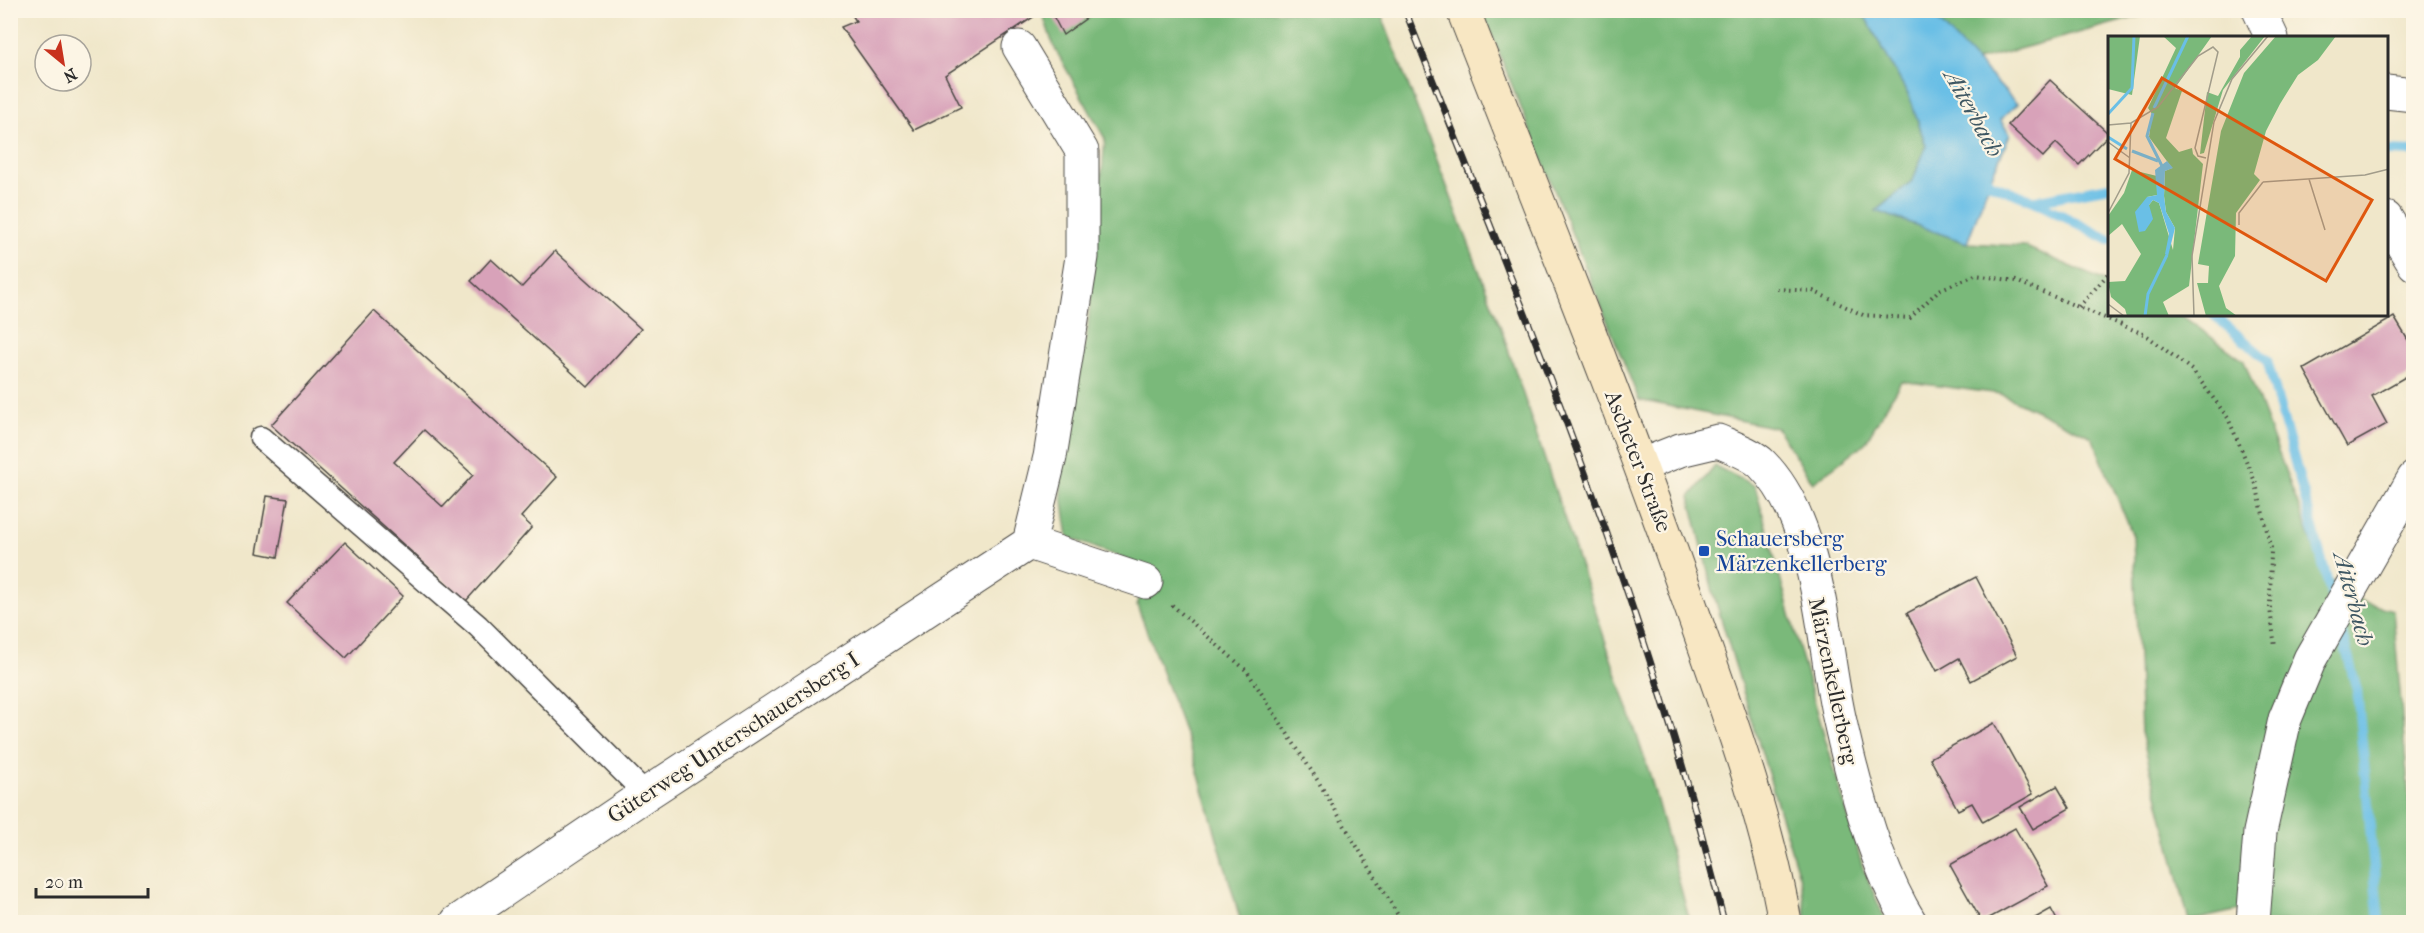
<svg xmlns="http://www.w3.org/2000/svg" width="2424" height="933" font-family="'IM FELL French Canon',serif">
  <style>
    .forest { fill: #7ab97a; stroke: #527252; stroke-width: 1.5 }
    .water { fill: #6abfe6; stroke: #4a7588; stroke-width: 1.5 }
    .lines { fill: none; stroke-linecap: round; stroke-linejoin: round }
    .stream { stroke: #6abfe6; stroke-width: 10 }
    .building { fill: #d8a2b9; fill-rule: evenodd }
    .service-casing { stroke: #494743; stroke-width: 25 }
    .minor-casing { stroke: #494743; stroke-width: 35 }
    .secondary-casing { stroke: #494743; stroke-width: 35 }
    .path { stroke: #494743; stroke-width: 4; stroke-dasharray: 1.5 4.5; stroke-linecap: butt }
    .service { stroke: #fff; stroke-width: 22 }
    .minor { stroke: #fff; stroke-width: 33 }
    .secondary { stroke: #f8e7c3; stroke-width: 33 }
    .rail-casing { stroke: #2b2b2b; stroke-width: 7 }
    .rail { stroke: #fcf5e5; stroke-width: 4.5; stroke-dasharray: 14; stroke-linecap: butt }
    .transit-dot { fill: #1a4fb4; stroke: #fcf5e5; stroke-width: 2 }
    .labels { text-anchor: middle; stroke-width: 4.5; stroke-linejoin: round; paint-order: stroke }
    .street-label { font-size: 22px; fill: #2b2b2b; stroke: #fcf5e5 }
    .transit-label { font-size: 22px; fill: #164399; stroke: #fcf5e5; text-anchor: start }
    .water-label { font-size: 24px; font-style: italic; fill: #3e5763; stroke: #fcf5e5 }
    .inset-river { fill: none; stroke: #6abfe6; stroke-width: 3 }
    .inset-road { fill: none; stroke: #a19c8a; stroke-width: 1.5 }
    .view { fill: #df570e; fill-opacity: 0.15; stroke: #df570e; stroke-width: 3 }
    .inset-edge { fill: none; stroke: #2b2b2b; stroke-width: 3 }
  </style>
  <rect width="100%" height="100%" fill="#fcf5e5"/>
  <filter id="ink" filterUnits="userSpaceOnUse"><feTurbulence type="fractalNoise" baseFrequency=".0167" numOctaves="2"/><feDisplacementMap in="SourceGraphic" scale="12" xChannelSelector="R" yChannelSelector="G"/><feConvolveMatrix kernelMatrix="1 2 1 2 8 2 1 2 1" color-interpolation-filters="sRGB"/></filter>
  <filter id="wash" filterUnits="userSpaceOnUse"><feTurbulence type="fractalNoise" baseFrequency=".008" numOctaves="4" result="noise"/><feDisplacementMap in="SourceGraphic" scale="24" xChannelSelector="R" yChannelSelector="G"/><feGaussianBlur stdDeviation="1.35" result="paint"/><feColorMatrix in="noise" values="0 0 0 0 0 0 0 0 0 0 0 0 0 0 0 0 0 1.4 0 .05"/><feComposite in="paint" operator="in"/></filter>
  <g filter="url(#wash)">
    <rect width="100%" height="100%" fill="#f0e7ca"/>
    <path class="forest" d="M1042,11H1380L1501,328L1650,775L1690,922H1241L1194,758L1137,605L1150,569L1068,537L1057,461L1087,336L1105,139L1053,45Z
      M1482,11H1862L1910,98L1926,146L1913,180L1876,211L1967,243L2024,246L2109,283V315H2181L2244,361L2324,574L2364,602L2393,610L2413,845V922H2261L2262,905L2189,921L2141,732L2133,536L2092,437L2001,394L1901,381L1865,443L1813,483L1777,428L1639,400Z
      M1929,11H2159L1975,61Z
      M1715,466L1755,486L1805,669L1863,868L1886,922H1807L1800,879L1713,592L1690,497Z"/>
    <path class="water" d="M1862,11H1929L2017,104L2000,120L2010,134L1989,183L1967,243L1876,211L1913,180L1926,146L1910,98Z"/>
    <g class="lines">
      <path class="stream" d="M2386,151L2414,152
        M1982,171L1989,183L2034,201L2109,240
        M2034,201L2109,187
        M2214,315L2267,360L2334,605
        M2339,623L2357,690L2379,922"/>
    </g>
    <g id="blocks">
      <path class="building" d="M849,10H1044L945,75L961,107L914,130L841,27L856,21Z
        M1050,10H1094L1095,12L1063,35Z
        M2050,80L2109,134L2079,165L2056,143L2043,157L2008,125Z
        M555,251L641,329L588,387L471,281L491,259L522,287Z
        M374,311L557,477L521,517L532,527L466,601L271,425ZM424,430L473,475L443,507L394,462Z
        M2394,317L2414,350V372L2372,396L2387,424L2347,446L2304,369Z
        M267,496L288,499L278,557L257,553Z
        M345,542L403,596L346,658L287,603Z
        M1976,577L2017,656L1971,681L1959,658L1937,671L1907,613Z
        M1994,723L2033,794L1983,822L1972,803L1958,810L1930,758Z
        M2057,786L2070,808L2033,829L2020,807Z
        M2015,828L2048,886L1982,922L1950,865Z
        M2051,909L2058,922H2028Z"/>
    </g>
  </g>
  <g filter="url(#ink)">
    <use href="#blocks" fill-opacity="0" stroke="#494743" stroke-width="1.5"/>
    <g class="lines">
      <g class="service-casing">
        <path id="service" d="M261,438L478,626L646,794"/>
      </g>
      <g class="minor-casing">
        <path id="minor" d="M2259,10L2272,38
          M1019,47L1082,151V257L1050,457L1029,543
          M2386,92L2414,95
          M2386,218L2414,264
          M1642,465L1680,450L1718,441C1732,447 1752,454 1762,464C1820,522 1822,640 1839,717C1853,781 1875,867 1910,922
          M1029,543L1146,582
          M457,922L646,794L1029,543
          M2253,922L2260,832L2285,719L2310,659L2414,478"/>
      </g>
      <g class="secondary-casing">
        <path id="secondary" d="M1463,10C1541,210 1622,408 1692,610C1727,710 1767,818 1785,922"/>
      </g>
      <path class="path" d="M1777,289L1813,291L1863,315L1910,318L1939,290L1975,275L2016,281L2146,335L2193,371L2228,418L2256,484L2271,548L2270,609L2275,647
        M2079,307L2109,273
        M1172,605L1247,671L1318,781L1402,922"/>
      <use href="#service" class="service"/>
      <use href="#minor" class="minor"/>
      <use href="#secondary" class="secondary"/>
      <g class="rail-casing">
        <path id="rail" d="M1405,10C1523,310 1649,608 1724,922"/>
      </g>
      <use href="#rail" class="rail"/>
    </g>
  </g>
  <rect class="transit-dot" x="1698" y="545" width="12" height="12" rx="3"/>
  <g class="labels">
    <g class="street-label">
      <text transform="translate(1639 461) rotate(69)" y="8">Ascheter Straße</text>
      <text transform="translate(1834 681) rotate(78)" y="8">Märzenkellerberg</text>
      <text transform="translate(733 737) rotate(-33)" y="8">Güterweg Unterschauersberg I</text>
    </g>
    <g class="transit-label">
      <text x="1716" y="546">Schauersberg<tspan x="1716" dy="25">Märzenkellerberg</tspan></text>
    </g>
    <g class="water-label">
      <text transform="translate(1974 113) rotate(61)" y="8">Aiterbach</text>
      <text transform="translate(2354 599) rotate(75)" y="8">Aiterbach</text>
    </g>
  </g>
  <g transform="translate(2108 36)">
    <rect width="280" height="280" fill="#f0e7ca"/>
    <path d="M0,0H32L24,59L0,53ZM55,0H104L67,52L74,55L58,102L71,116L84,112L85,118L95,128L81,250L55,266L61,280H19L17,273L3,261L0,246L17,245L33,218L14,188L0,200V180L16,157L24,134L49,140V159L39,161L41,169L45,164L51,167L65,214L67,192L58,176L56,160L57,135L64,132L41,101L44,78L40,72L68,12ZM144,0H157L115,54L96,117L92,118L99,56L110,60L132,21V14ZM168,0H228L210,24L190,39L172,68L158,95L146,138L152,144L128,177L127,220L111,250L118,272L129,280H98L89,247H100L101,230L90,228L113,95L136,37Z" fill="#7ab97a"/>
    <path d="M59,125L65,132L57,135L56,160L58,176L67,192L60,220L57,218L61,198L51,167L45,164L41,169L45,183L37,195L31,196L27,176L39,161L49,159L47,134Z" fill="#6abfe6"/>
    <path class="inset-river" d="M46,72L80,0M45,77L39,100L54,130M0,78L24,52L26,0M0,101L19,113M24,115L50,125M37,280L40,258L59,219"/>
    <path class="inset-road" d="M0,89L23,87L50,71L90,20L105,11L110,16L87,112L90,120L98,122M0,106L22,122M201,143L217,194M155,146L257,139L281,133M0,177L21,137L23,87M131,189V177L155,146M0,268L16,280M86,280L84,220L106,86L124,43L160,0"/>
    <path class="view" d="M54,42L264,164L218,245L7,123Z"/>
    <rect width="280" height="280" class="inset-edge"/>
  </g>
  <rect width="2424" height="933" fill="none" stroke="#fcf5e5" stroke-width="36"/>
  <g transform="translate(63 63) rotate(150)"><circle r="28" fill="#fcf5e5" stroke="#a8a49b" stroke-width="1.5"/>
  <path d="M0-4.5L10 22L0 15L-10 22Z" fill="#c8321e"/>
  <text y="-9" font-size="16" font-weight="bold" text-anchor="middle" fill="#2b2b2b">N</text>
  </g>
  <path d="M36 888v9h112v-9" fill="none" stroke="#2b2b2b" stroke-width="3"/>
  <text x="45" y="888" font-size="18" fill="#2b2b2b" stroke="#fcf5e5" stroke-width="4.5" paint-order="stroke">20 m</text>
</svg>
